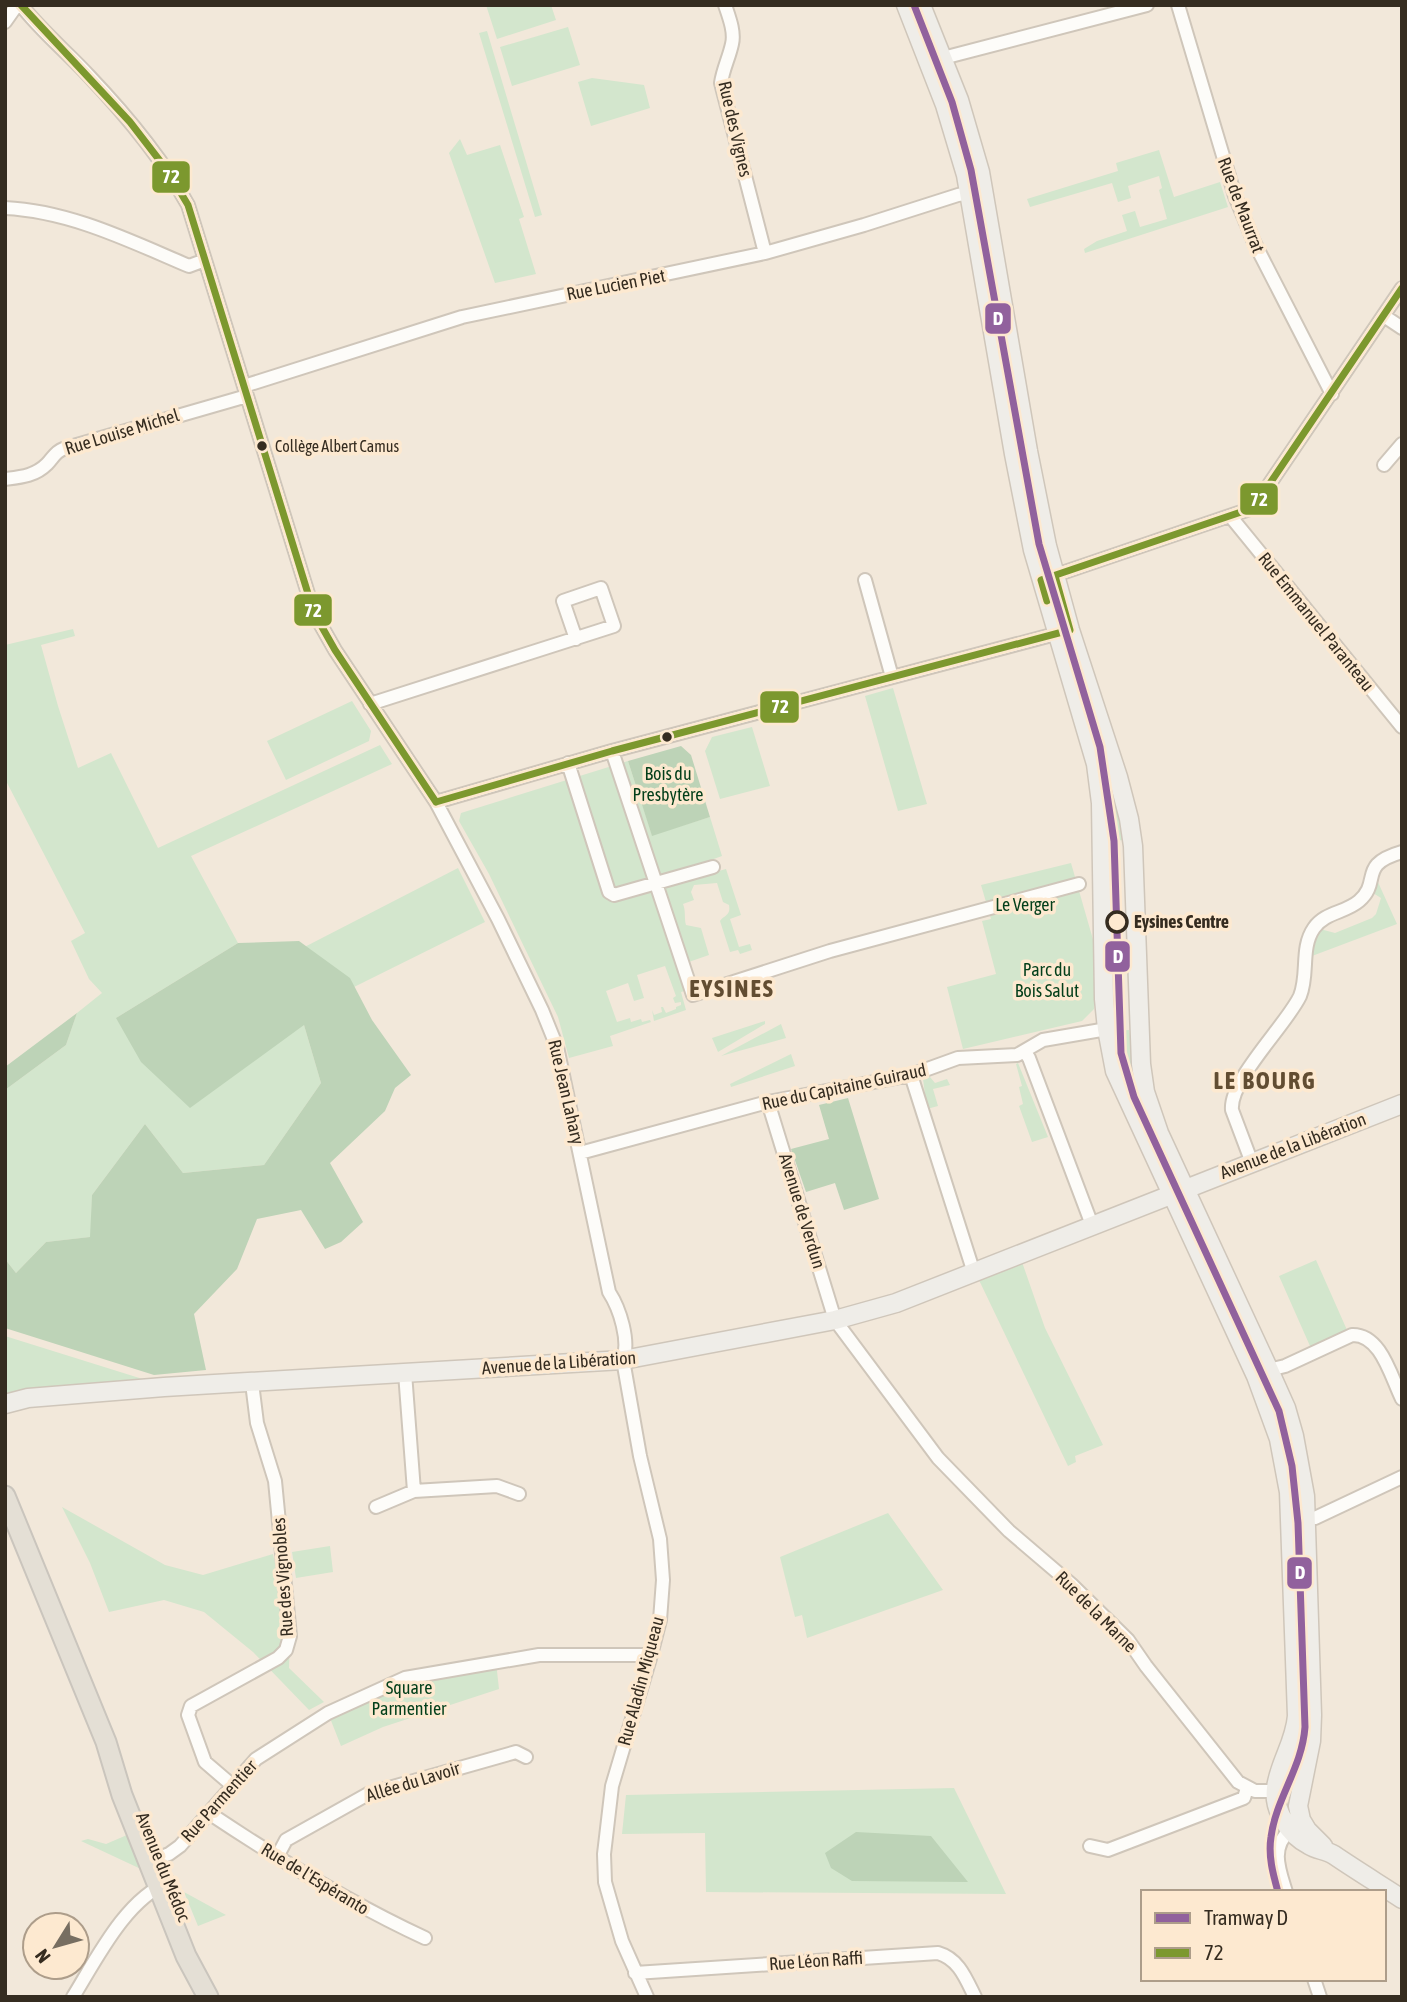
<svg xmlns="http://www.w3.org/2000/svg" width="1407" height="2002" font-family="'Asap Condensed',sans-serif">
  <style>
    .green { fill: #d3e6cd }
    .forest { fill: #bdd3b7 }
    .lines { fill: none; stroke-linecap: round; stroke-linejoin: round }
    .street-casing { stroke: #cfc6ba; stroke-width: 16 }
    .secondary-casing { stroke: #cfc6ba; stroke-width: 21 }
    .primary-casing { stroke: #cac5bd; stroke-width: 23 }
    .street { stroke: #fdfcf9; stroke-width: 12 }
    .secondary { stroke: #efede8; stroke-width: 18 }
    .primary { stroke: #e4dfd5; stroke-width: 19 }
    .bus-1-casing { stroke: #fde9d0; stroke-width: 12 }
    .bus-1 { stroke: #7c982e; stroke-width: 7 }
    .tram-1-casing { stroke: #fde9d0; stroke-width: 12 }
    .tram-1 { stroke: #91619d; stroke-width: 7 }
    .bus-dot { fill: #352c20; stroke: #fde9d0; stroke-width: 2.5 }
    .stop-dot { fill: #fde9d0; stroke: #352c20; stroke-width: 3.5 }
    .labels { text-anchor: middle; stroke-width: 7; stroke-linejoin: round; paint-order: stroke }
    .bus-label { font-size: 16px; fill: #352c20; stroke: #fde9d0; text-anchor: start }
    .street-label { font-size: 18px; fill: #352c20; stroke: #fde9d0 }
    .park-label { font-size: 18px; fill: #033f1a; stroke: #fde9d0 }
    .stop-label { font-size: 18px; font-weight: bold; fill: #352c20; stroke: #fde9d0; text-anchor: start }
    .district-label { font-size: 24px; font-weight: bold; letter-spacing: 2px; fill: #624d32; stroke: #fde9d0 }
    .line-badge { stroke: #fde9d0; stroke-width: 2.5 }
    .badge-label { font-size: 19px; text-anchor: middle; font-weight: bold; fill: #fff }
  </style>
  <rect width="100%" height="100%" fill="#f2e8da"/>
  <path class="green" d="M486,5H551L556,20L497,39Z
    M568,27L580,65L512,86L500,47Z
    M487,31L542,215L535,217L479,33Z
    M592,78L644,85L650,108L591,126L578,82Z
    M460,139L467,155L500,145L524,217L519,219L536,274L495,283L449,153Z
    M1159,150L1174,197L1220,182L1228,207L1085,253L1084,249L1097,241L1127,231L1122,215L1135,211L1140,227L1167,219L1159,190L1162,188L1159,176L1128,186L1131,198L1118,202L1112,183L1030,207L1027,199L1118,171L1116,163Z
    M73,629L75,636L41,645L58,706L78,768L111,753L158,848L380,745L392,764L191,856L238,943L116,1018L254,973L458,868L485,922L354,987L304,1025L321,1083L264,1165L183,1173L145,1124L92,1195L91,1237L46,1242L16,1273L5,1259V1090L66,1045L77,1013L102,993L89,979L71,941L85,933L5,779V645Z
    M893,688L927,804L898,811L865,696Z
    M352,701L371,731L369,741L286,780L267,741Z
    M752,727L770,786L720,799L705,751L712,737Z
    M628,761L652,835L710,817L722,856L711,860L715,872L726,869L741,915L730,919L739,947L750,944L752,950L740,954L738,950L730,952L720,921C724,915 731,916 729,905L723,902L717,883L694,885L691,892L694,900L683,904C686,911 684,918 686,925L701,928L709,955L680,965L688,990L681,992L686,1010L654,1021L652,1010L654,1015L662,1012L661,1007H663L666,1013L676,1009V1007L681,1005V1002L675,1003L673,998L676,996L665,966L637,975L644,998L634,1001L628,983L606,991L617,1022L630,1018L631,1022L641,1019L642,1022L650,1020L651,1022L610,1036L613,1046L569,1058L558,1017L489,874L459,821L461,813Z
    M1114,778L1124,840L1111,841L1104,780Z
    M1071,863L1094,943V1009L1082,1021L963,1049L947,987L996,974L982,921L991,919L981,885Z
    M1377,880L1397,924L1312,956L1314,941L1320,929L1335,933L1372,918L1376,914L1381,898L1373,893Z
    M765,1021V1024L718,1052L712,1038Z
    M781,1024L786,1038L721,1056Z
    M1129,1030L1142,1094L1131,1098L1126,1085L1116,1031Z
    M791,1054L795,1066L731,1087L730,1084Z
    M1018,1063L1048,1137L1032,1142L1019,1106L1023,1104L1019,1087L1022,1086L1016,1064Z
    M930,1077L935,1083L947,1079L950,1085L933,1089L938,1106L927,1109L923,1079Z
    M1316,1260L1347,1330L1310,1346L1279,1276Z
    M1022,1262L1045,1328L1103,1445L1075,1456L1076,1462L1068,1466L978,1278Z
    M5,1336L149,1381L5,1395Z
    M62,1507L165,1565L203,1575L273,1554L290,1636L289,1668L324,1702L309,1710L253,1652L204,1612L164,1600L109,1612L90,1563Z
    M888,1513L943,1590L807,1638L802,1615L795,1617L780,1557Z
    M330,1546L333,1572L296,1578L292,1552Z
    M496,1662L499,1689L383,1727L341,1746L328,1713L405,1678Z
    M954,1788L1006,1894L706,1892L705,1833L622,1834L626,1795Z
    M127,1835L143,1870L81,1841L88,1839L106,1844Z
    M184,1892L226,1915L198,1926Z"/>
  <path class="forest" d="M681,746L691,755L710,817L652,836L628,761Z
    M299,941L350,978L372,1020L411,1075L395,1088L385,1111L330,1163L363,1222L341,1242L325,1249L301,1210L257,1219L237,1269L194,1314L206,1370L154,1375L5,1328V1259L16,1273L46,1242L90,1237L92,1195L145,1124L183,1173L264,1165L321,1083L304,1025L190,1108L141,1062L116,1018L238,943Z
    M77,1013L66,1045L5,1090V1067Z
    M848,1098L879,1199L844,1210L835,1183L806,1192L791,1149L829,1139L819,1105Z
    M856,1832L931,1836L968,1882L852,1881L831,1868L825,1853Z"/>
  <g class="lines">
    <g class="street-casing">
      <path id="street" d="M21,5C41,31 67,52 89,76C126,115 162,158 188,205L314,613L335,650L436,802L498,919L542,1010L557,1047L609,1292C620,1309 630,1341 623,1360L640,1456L660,1539L663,1580L660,1620L651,1655L612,1786L604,1854L605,1882L622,1941L647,1997
        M725,5C729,17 735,32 732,44C729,58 723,69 721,83L765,253
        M1178,5L1235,196L1254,242L1332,394
        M5,22L17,5
        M943,58L1147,5
        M5,208C70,211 130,241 189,266L205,260
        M1384,316L1402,328
        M244,386L462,317L765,253L864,225L958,195L969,193L976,195
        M1384,465L1402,444
        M5,479C21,477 35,476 47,464C53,458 55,452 63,449L247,396
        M1231,517L1402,727
        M1050,577L1247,510L1260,498L1402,288
        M865,580L892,677
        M370,704L614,626L601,588L563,601L576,639
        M612,751L693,995L830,951L1079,884
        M568,763L609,892L614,895L713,867
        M436,802L612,751L1063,632
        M1024,1051L1029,1058L1092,1225
        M911,1075L974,1273
        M768,1102L835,1320L938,1458L1009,1531L1071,1584L1128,1640L1146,1666L1238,1782L1255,1791H1276
        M580,1153L768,1102L911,1075L958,1058L1017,1055L1043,1040L1107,1029
        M1252,1163L1232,1110C1229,1080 1287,1024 1300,996C1309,974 1300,948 1314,928C1325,912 1345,913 1359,901C1382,881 1357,865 1402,852
        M1269,1370L1285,1366L1352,1335C1381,1334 1391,1377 1402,1399
        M405,1373L414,1491L497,1486L519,1494
        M376,1507L414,1491
        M1300,1517L1315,1518L1402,1477
        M233,1786L205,1762L188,1715L191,1706L278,1658L286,1650L290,1636L275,1481L257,1423L252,1383
        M209,1813C278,1859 349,1903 425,1938
        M1090,1846L1108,1850L1244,1798L1247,1788
        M277,1857L286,1840L368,1794L516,1752L526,1757
        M148,1862L169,1854L180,1846L256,1759L328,1713L405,1678L539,1655H651
        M1286,1892C1279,1869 1270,1848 1290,1830
        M635,1973L938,1953C959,1959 966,1979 975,1997
        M1314,1979L1320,1997
        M73,1997C97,1958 126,1899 169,1882"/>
    </g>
    <g class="secondary-casing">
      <path id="secondary" d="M906,5L945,105L966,175L1014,454L1033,550L1096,764L1101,803L1104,999L1107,1029L1115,1071L1256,1376L1279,1439L1289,1492L1297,1716C1295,1743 1279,1763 1276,1788C1273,1810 1289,1835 1309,1845C1317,1850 1326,1850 1334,1855C1356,1870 1379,1884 1402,1899
        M921,5L959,100L980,172L1028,451L1047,546L1070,630L1118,777L1129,819L1133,846L1141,1064L1145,1092L1159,1133L1269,1370L1286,1408L1294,1436L1305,1496L1312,1715L1311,1741L1298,1806L1301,1820L1307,1830L1323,1846
        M5,1404L28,1398L164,1387L623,1360L835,1320L896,1303L1402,1104"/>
    </g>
    <g class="primary-casing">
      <path id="primary" d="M5,1496L106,1742L122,1795L186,1956L208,1997"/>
    </g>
    <use href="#street" class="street"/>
    <use href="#secondary" class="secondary"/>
    <use href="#primary" class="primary"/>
    <g class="bus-1-casing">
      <path id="bus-1" d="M21,5L130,122L167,170L188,205L314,613L335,650L436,802
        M1047,601L1041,580L1247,510L1260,498L1402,288
        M436,802L612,751L1070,630L1055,576"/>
    </g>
    <use href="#bus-1" class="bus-1"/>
    <g class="tram-1-casing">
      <path id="tram-1" d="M914,5L952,102L971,170L1039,544L1100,747L1114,841L1121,1053L1134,1097L1279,1411L1292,1466L1298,1523L1305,1727C1302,1768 1276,1798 1271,1837C1268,1856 1273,1874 1278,1892"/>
    </g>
    <use href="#tram-1" class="tram-1"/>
  </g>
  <g class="bus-dot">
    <circle cx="262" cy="446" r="6"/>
    <circle cx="667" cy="737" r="6"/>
  </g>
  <circle class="stop-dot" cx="1117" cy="922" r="10"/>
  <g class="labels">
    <g class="bus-label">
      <text x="275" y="452">Collège Albert Camus</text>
    </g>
    <g class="street-label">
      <text transform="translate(735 129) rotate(77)" y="6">Rue des Vignes</text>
      <text transform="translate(1241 205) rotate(69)" y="6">Rue de Maurrat</text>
      <text transform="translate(616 285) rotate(-11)" y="6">Rue Lucien Piet</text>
      <text transform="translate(122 432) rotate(-17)" y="6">Rue Louise Michel</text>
      <text transform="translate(1316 622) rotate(51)" y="6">Rue Emmanuel Paranteau</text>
      <text transform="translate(844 1087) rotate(-12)" y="6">Rue du Capitaine Guiraud</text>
      <text transform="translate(566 1092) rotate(77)" y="6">Rue Jean Lahary</text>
      <text transform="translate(1293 1146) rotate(-21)" y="6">Avenue de la Libération</text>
      <text transform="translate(802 1211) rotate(73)" y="6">Avenue de Verdun</text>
      <text transform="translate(559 1363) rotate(-4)" y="6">Avenue de la Libération</text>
      <text transform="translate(283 1577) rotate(-94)" y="6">Rue des Vignobles</text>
      <text transform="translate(1096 1612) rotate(45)" y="6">Rue de la Marne</text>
      <text transform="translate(641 1681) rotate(-75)" y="6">Rue Aladin Miqueau</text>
      <text transform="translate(413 1782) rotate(-17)" y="6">Allée du Lavoir</text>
      <text transform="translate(219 1801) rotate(-48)" y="6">Rue Parmentier</text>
      <text transform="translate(163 1867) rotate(68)" y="6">Avenue du Médoc</text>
      <text transform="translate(315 1879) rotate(31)" y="6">Rue de l'Espéranto</text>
      <text transform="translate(816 1961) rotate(-4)" y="6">Rue Léon Raffi</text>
    </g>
    <g class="park-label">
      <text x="668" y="780">Bois du<tspan x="668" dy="21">Presbytère</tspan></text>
      <text x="1025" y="911">Le Verger</text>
      <text x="1047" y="976">Parc du<tspan x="1047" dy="21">Bois Salut</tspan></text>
      <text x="409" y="1694">Square<tspan x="409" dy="21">Parmentier</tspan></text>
    </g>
    <g class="stop-label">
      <text x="1134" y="928">Eysines Centre</text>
    </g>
    <g class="district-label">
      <text x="732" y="997">EYSINES</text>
      <text x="1265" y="1089">LE BOURG</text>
    </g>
  </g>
  <g class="line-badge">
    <rect x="151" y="160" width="40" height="34" rx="7" fill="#7c982e"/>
    <rect x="984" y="302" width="28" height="33" rx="7" fill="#91619d"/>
    <rect x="1239" y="482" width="40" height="34" rx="7" fill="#7c982e"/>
    <rect x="293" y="593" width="40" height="34" rx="7" fill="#7c982e"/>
    <rect x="759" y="690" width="41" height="34" rx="7" fill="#7c982e"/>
    <rect x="1104" y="940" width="27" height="33" rx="7" fill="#91619d"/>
    <rect x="1286" y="1556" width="27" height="34" rx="7" fill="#91619d"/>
  </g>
  <g class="badge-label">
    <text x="171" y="183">72</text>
    <text x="998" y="325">D</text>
    <text x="1259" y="506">72</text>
    <text x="313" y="617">72</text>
    <text x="780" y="713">72</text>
    <text x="1118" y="963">D</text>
    <text x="1300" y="1579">D</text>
  </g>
  <rect width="1407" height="2002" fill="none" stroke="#352c20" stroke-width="14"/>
  <rect x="1141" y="1890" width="245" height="91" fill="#fde9d0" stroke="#ad9d8a" stroke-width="2"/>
  <rect x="1155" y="1913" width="35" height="10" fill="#91619d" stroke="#ad9d8a" stroke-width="2"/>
  <text x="1204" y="1925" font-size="21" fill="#352c20">Tramway D</text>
  <rect x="1155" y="1948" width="35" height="10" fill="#7c982e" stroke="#ad9d8a" stroke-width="2"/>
  <text x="1204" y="1960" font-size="21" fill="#352c20">72</text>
  <g transform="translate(56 1946) rotate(233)"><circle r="33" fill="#fde9d0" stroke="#ad9d8a" stroke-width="2"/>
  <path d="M0-5L12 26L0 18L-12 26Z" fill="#776e61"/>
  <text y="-10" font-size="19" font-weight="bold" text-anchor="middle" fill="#352c20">N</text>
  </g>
</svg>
